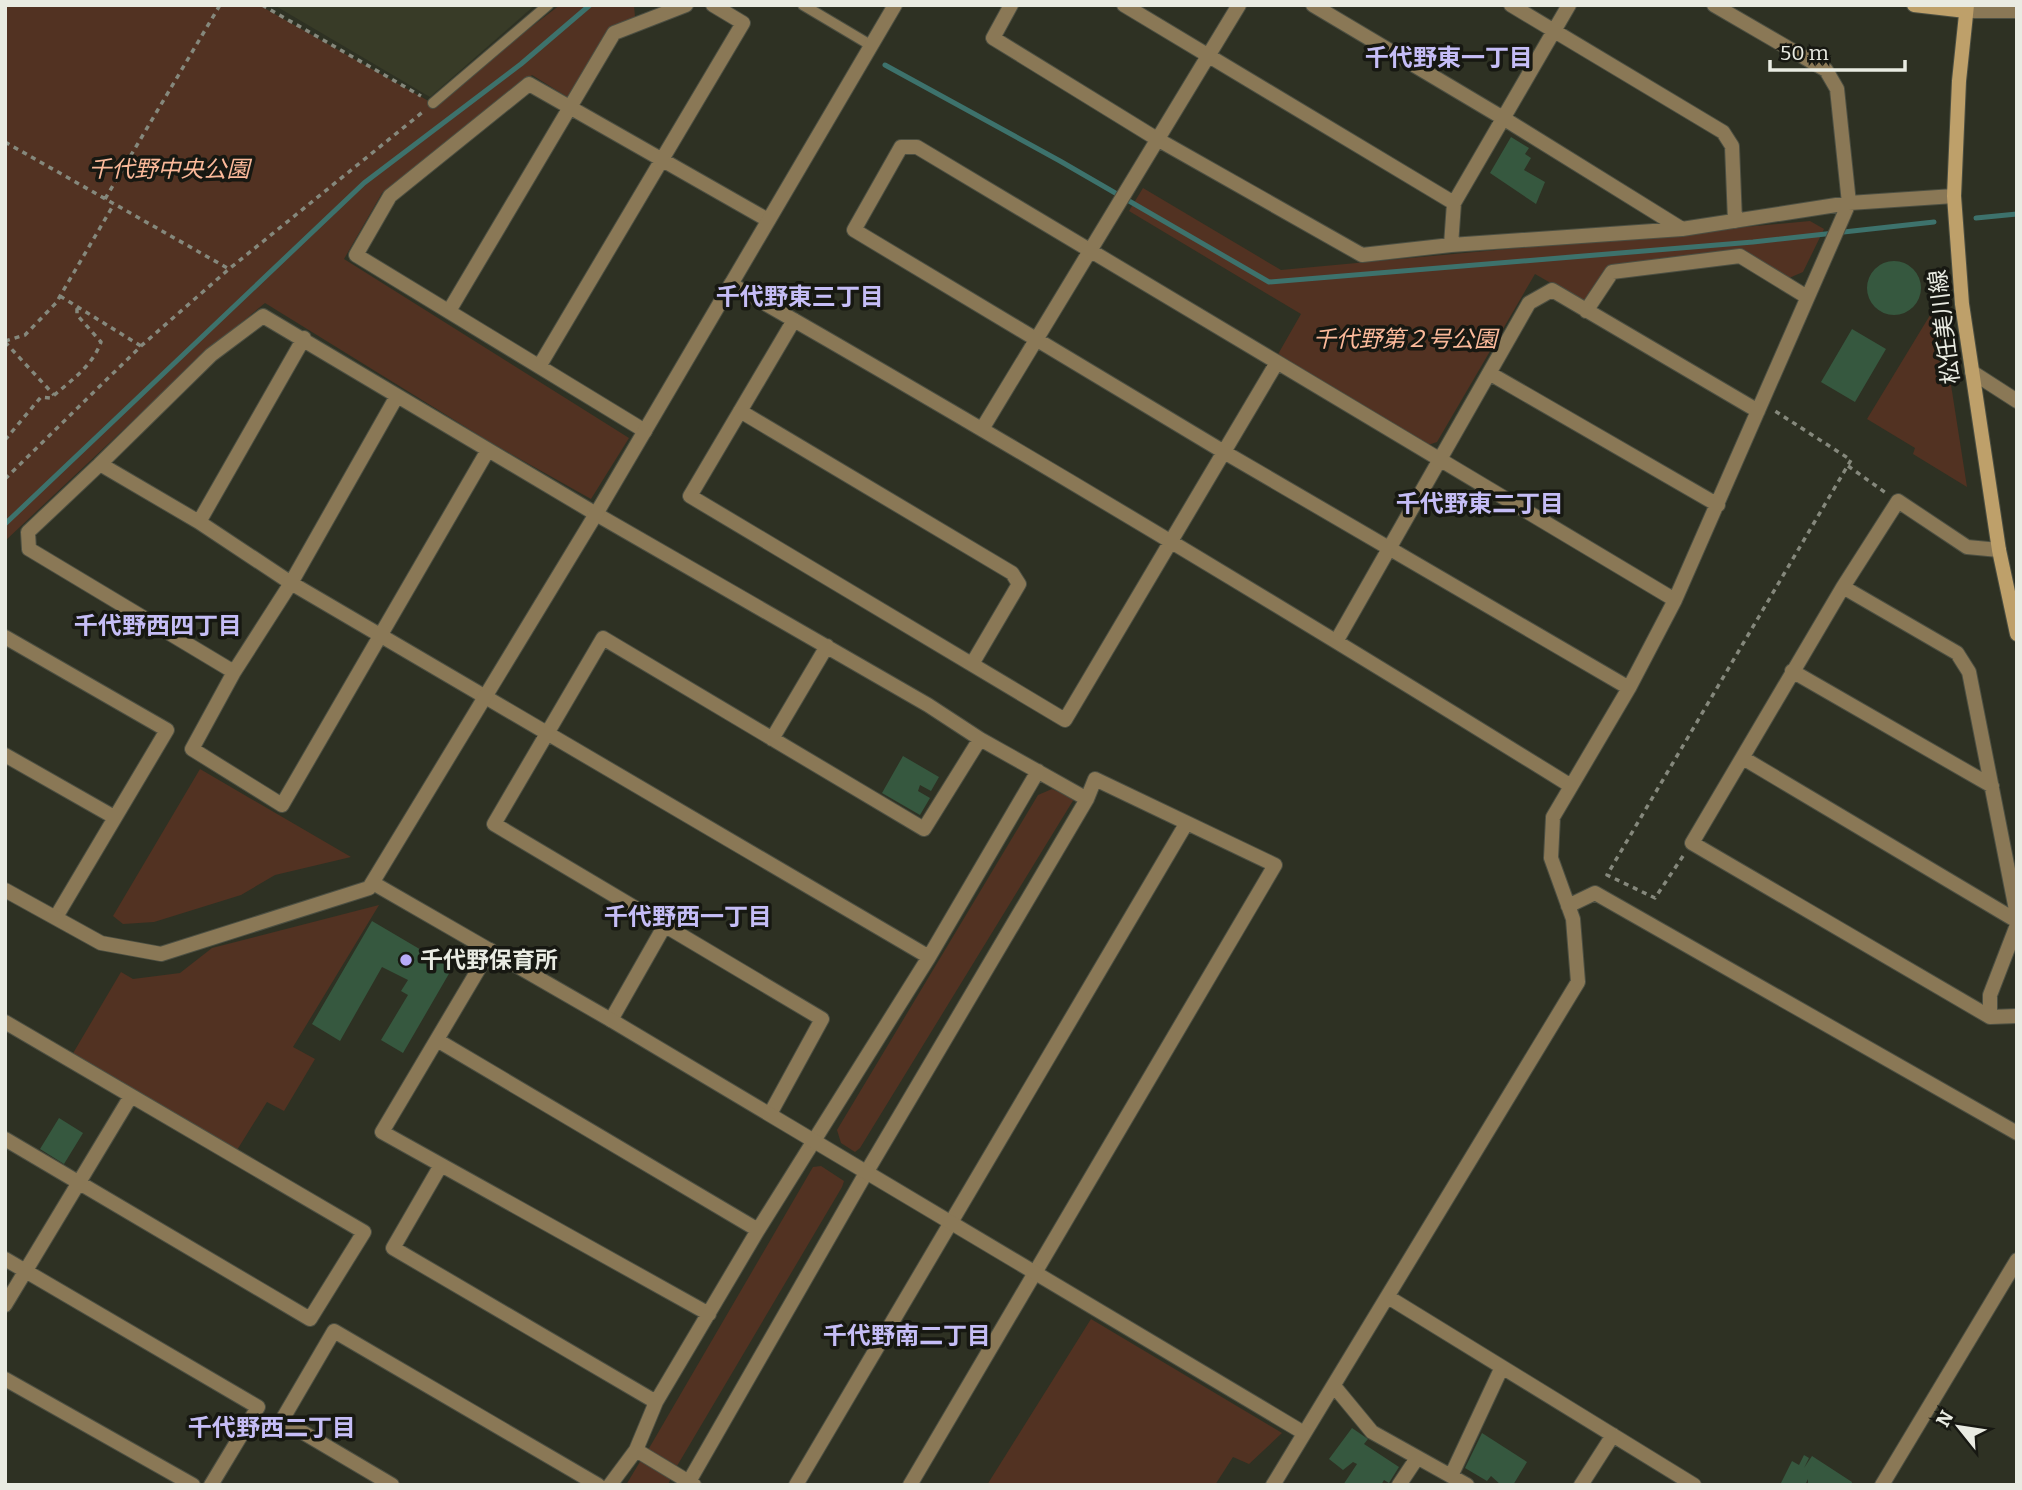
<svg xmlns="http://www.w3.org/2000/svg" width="2022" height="1490" font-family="Bitter,'Noto Sans JP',serif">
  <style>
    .built { fill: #383b27 }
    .green { fill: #523222 }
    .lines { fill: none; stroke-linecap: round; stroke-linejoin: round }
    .stream { stroke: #3d726c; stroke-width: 5 }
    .building { fill: #36583f }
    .service-casing { stroke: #4c4f42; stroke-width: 12 }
    .minor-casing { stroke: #4c4f42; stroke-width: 16 }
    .tertiary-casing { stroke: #4c4f42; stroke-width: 16 }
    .secondary-casing { stroke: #4c4f42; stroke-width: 16 }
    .path { stroke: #85887c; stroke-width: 3.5; stroke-dasharray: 5 5; stroke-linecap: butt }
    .service { stroke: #8a7856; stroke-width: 10 }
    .minor { stroke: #8a7856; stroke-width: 14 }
    .tertiary { stroke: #8a7856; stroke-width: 14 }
    .secondary { stroke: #bea06a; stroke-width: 14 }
    .poi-dot { fill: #b7abf8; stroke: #171812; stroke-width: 2.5 }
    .labels { text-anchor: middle; stroke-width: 7; stroke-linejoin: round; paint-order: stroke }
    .park-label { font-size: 23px; font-style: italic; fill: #fbb99a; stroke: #171812 }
    .street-label { font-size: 23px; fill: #e9ebe2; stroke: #171812 }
    .poi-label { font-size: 23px; font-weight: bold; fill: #e9ebe2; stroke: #171812; text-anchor: start }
    .neighbourhood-label { font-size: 24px; font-weight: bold; fill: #c5bdf6; stroke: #171812 }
  </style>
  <rect width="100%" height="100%" fill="#2e3123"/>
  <path class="built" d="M274,5H535L430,97Z"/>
  <path class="green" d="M5,5H259L432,103L560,5H634L635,17L611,28L569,98L532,75L382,193L344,259L629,438L591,499L490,442L265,303L207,351L5,541Z
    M1143,188L1281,270L1810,221L1824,229L1803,272L1789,278L1736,250L1607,267L1584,302L1535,274L1437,442L1428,445L1277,356L1301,314L1129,211Z
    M1938,302L1967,487L1913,454L1915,448L1867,419Z
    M200,769L351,857L275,875L241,895L154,922L123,924L113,916Z
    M1052,789L1074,799L860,1148L855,1152L841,1143L837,1130L1038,795Z
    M379,905L293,1047L315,1059L284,1111L267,1102L237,1150L72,1055L121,972L133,979L180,973L212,948Z
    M821,1166L844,1181L842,1187L677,1466L648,1450L813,1167Z
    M1091,1319L1282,1433L1249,1464L1233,1457L1215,1485H987Z
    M641,1460L671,1478L668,1485H626Z"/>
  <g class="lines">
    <path class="stream" d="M885,65L1060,161L1269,282L1753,242L1934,222
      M1976,218L2017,214
      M5,524L364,183L521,64L590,5"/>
  </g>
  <path class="building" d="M1511,137L1529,148L1525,154L1531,158L1524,170L1545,182L1536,204L1490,173Z
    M1867 288a27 27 0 1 1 54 0a27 27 0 1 1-54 0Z
    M1852,329L1886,349L1855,402L1821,382Z
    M903,756L939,777L931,791L920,785L918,791L930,798L920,815L882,793Z
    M372,921L428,954L430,951L454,965L403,1053L381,1040L408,995L401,991L408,980L382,967L340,1041L312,1024Z
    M59,1118L83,1133L64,1164L40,1149Z
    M1352,1428L1368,1439L1364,1444L1399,1467L1389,1483L1384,1480L1381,1485H1343L1357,1464L1353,1462L1343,1470L1329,1459Z
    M1482,1433L1527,1462L1513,1485H1501L1491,1476L1487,1481L1465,1468Z
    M1804,1455L1809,1458L1804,1468L1812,1456L1852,1482L1851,1485H1808V1479L1805,1485H1780L1792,1461L1799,1465Z"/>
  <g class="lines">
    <g class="service-casing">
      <path id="service" d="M803,5L872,46
        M433,103L548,5"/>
    </g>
    <g class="minor-casing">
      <path id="minor" d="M1011,5L993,38L1157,139L1362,255L1451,245L1682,229L1849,203L1954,196
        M1124,5L1454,203
        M1313,5L1503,118L1682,229
        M1511,5L1723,132L1732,146L1735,221
        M1451,245L1454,203L1569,5
        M731,284C1015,446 1294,614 1571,786
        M449,311L614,33L686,5
        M1586,311L1612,272L1740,256L1807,297
        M794,320L690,496L1065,720L1276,364
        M540,365L743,23L713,5
        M1489,373L1718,505
        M397,396L291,583L234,672L192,749L282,805L488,450
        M740,411L1012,573L1019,584L972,664
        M982,429L1239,5
        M645,431L356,255L390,196L529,84L768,220
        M100,464L28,532L29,549L234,672
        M199,522L304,338
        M1999,550L1967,547L1898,501L1843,587L1692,843L1990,1017L2017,1016
        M1843,587L1957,653L1969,672L2017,915
        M5,637L167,730L56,917
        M1337,640L1529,303L1552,290L1758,411
        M1792,671L1992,786
        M1629,688L1224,452L854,230L901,147H917L1675,600
        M772,739L827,646
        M5,755L114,817
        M1743,758L2017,921
        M1568,906L1595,893L2017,1133
        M490,950L382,1132L709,1314
        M929,957L291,583L199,522L100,464L211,355L263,316L596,514L928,705L980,739L1087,799
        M1990,1017V995L2017,925
        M611,1020L665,925
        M5,1022L364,1232L310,1319L5,1139
        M437,1040L758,1230
        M770,1114L822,1019L494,824L603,638L924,829L980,739
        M441,1165L393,1248L656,1402
        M5,1259L258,1407L211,1485
        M1388,1297L1694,1485
        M5,1305L131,1096
        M5,1379L193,1485
        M1334,1386L1372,1432L1467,1485
        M636,1450L694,1485
        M1451,1476L1502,1367
        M392,1485L282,1420L334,1331L598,1485
        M610,1485L636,1450L656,1402L758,1230L929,957L1038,771
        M687,1485L866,1173L1087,799L1095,779L1275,865L910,1485
        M796,1485L1186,824
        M1273,1485L1578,982L1573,919L1551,858L1553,817L1629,688L1675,600L1849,203L1837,89L1826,70L1714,5
        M1399,1485L1417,1458
        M1581,1485L1613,1435"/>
    </g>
    <g class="tertiary-casing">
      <path id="tertiary" d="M1966,11H2017
        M1972,372L2017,401
        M373,883L611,1020L1304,1433
        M5,890L101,943L161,954L369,888L596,514L895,5
        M1882,1485L2017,1260"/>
    </g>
    <g class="secondary-casing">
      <path id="secondary" d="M1914,5L1966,11
        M1967,5L1959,81L1954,196L1962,304L1999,550L2017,634"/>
    </g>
    <path class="path" d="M262,5L421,96
      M5,142L229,269
      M105,199L220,5
      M60,296L141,346
      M5,341L25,335L56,303L114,204
      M5,342L54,395
      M5,440L41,397L51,398C70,381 92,367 101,342L77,315V307
      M1848,466L1886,493
      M5,479L141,346L229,269L424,111
      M1683,856L1655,898L1607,875L1851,460L1775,411"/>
    <use href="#service" class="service"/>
    <use href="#minor" class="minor"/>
    <use href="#tertiary" class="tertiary"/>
    <use href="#secondary" class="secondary"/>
  </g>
  <circle class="poi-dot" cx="406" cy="960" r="7"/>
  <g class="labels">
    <g class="park-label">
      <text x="169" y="177">千代野中央公園</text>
      <text x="1405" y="347">千代野第２号公園</text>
    </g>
    <g class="street-label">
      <text transform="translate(1944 327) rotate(-97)" y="8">松任美川線</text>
    </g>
    <g class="poi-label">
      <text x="420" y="968">千代野保育所</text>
    </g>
    <g class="neighbourhood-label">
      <text x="1449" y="66">千代野東一丁目</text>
      <text x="800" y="305">千代野東三丁目</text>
      <text x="1480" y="512">千代野東二丁目</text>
      <text x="158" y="634">千代野西四丁目</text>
      <text x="688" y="925">千代野西一丁目</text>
      <text x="907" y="1344">千代野南二丁目</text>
      <text x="272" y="1436">千代野西二丁目</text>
    </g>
  </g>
  <rect width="2022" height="1490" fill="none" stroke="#e9ebe2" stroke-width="14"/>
  <g transform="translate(1959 1427) rotate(300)" stroke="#171812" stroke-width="5" paint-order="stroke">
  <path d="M0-5L12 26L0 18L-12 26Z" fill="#e9ebe2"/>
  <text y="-10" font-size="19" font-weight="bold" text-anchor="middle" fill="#e9ebe2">N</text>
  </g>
  <path d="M1770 60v10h135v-10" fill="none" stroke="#e9ebe2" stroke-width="3.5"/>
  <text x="1780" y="60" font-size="21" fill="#e9ebe2" stroke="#171812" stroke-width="5" paint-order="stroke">50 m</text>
</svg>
